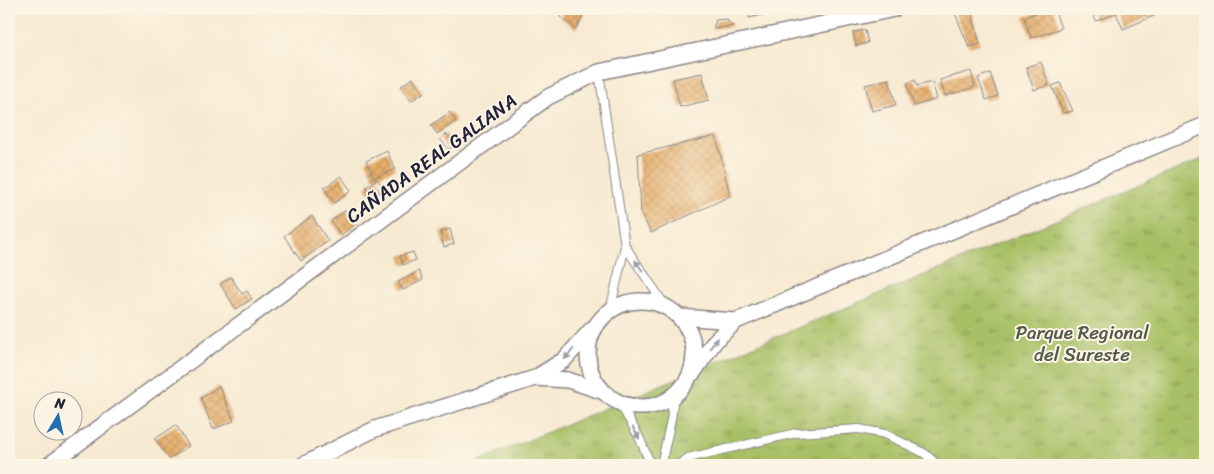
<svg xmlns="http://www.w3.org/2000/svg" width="1214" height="474" font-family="Sriracha,sans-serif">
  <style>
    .park { fill: url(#park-tufts); stroke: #657150 }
    .building { fill: url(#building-cross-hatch) }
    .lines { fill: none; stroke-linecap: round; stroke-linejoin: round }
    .service-casing { stroke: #8c8686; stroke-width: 10 }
    .minor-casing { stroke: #8c8686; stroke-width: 18 }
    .service { stroke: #fff; stroke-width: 8 }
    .minor { stroke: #fff; stroke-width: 15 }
    .oneway { fill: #9c9ca7 }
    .labels { text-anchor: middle; stroke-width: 4; stroke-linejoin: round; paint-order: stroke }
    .street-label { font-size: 19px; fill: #22223b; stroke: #fcf5e5 }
    .park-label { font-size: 19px; fill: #51594a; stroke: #fcf5e5 }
  </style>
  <defs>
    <pattern id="park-tufts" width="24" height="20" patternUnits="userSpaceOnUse" patternTransform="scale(1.25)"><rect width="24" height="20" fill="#a8c065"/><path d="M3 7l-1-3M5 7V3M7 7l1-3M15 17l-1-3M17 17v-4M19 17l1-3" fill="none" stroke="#889c54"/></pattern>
    <pattern id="building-cross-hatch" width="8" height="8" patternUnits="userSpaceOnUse" patternTransform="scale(1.25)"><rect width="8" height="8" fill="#e6ae6a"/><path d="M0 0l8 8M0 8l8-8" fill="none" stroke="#c5955d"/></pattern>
  </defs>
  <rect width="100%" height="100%" fill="#fcf5e5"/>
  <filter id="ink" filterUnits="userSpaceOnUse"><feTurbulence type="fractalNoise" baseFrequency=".02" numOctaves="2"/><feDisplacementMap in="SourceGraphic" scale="10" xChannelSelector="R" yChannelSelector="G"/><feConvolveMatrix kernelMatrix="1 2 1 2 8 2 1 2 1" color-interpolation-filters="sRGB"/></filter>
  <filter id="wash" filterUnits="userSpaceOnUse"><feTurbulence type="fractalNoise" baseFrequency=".0096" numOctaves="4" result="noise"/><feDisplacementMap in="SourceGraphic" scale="20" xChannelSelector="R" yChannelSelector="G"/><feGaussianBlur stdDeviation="1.12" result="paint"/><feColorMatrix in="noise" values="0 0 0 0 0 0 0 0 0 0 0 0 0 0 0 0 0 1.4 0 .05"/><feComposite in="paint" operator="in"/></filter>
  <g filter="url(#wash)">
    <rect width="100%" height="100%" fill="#f7ead2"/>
    <path class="park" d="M1205,158V465H469Z"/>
    <g id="blocks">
      <path class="building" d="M567,9H578L584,14L576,29L560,17Z
        M747,9H784V10L749,18Z
        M963,9H971L980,44L969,47L954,11Z
        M1048,9H1054L1061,28L1031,38L1024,17Z
        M1090,9H1114L1116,13L1127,9H1164L1165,11L1123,29L1116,13L1096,21Z
        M726,19L733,26L713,29L716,20Z
        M865,30L868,43L856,46L853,32Z
        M1041,62L1049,85L1034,90L1026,67Z
        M971,71L975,87L945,96L940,80Z
        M702,73L709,100L680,107L673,79Z
        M990,73L998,96L986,100L978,78Z
        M413,78L423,93L411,101L401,86Z
        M889,79L896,105L872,111L865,85Z
        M915,80L917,86L932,82L937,99L914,106L907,83Z
        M1060,83L1073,111L1063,113L1052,86Z
        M450,112L456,121L437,134L431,125Z
        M446,134L454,144L449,150L440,139Z
        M716,136L730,196L651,233L641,213L638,154Z
        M387,151L395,169L374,178L366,161Z
        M341,176L351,191L334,203L324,188Z
        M377,179L387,192L375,201L366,187Z
        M346,210L356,224L341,235L331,221Z
        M312,216L328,241L301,261L284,236Z
        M450,229L454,244L444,247L440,232Z
        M413,252L416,260L403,265L400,256Z
        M419,271L423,280L403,290L398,282Z
        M231,277L242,294L247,291L252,299L236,309L220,284Z
        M219,386L234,421L213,429L201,398Z
        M62,395L66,400L52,402Z
        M176,425L189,446L169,459L155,439Z"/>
    </g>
  </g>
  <g filter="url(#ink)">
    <use href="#blocks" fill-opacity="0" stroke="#8c8686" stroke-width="1"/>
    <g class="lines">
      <g class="service-casing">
        <path id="service" d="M599,72L625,246
          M610,311L625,246L666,307
          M619,402L639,437L651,465
          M661,465L671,420L674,395
          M678,465L688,458L796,433L859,429L885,434L924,453L938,465"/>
      </g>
      <g class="minor-casing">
        <path id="minor" d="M588 354a53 53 0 1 1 106 0a53 53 0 1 1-106 0Z
          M679,317L736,321L715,341L693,373
          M736,321L1205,125
          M535,378L568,380L604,392
          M49,465L548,97L599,72L894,9
          M303,465L375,429L535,378L564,360L592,329"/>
      </g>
      <use href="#service" class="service"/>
      <use href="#minor" class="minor"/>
    </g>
    <defs><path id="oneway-solid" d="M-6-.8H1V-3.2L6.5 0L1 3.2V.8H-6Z" transform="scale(1.25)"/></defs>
    <g class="oneway">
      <use href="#oneway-solid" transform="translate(639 266) rotate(-125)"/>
      <use href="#oneway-solid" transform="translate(714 343) rotate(-51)"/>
      <use href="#oneway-solid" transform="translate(569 354) rotate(131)"/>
      <use href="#oneway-solid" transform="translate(636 433) rotate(61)"/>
    </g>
  </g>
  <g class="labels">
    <g class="street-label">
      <text transform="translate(431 158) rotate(-36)" y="7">CAÑADA REAL GALIANA</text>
    </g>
    <g class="park-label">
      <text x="1082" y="339">Parque Regional<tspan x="1082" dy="22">del Sureste</tspan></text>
    </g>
  </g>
  <rect width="1214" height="474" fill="none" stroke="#fcf5e5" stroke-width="30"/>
  <g transform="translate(58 416) rotate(9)"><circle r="24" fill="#fcf5e5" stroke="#a5a1a1"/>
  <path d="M0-4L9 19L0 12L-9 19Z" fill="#1f6fb2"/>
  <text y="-8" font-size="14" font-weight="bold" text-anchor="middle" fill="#22223b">N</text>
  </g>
</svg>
